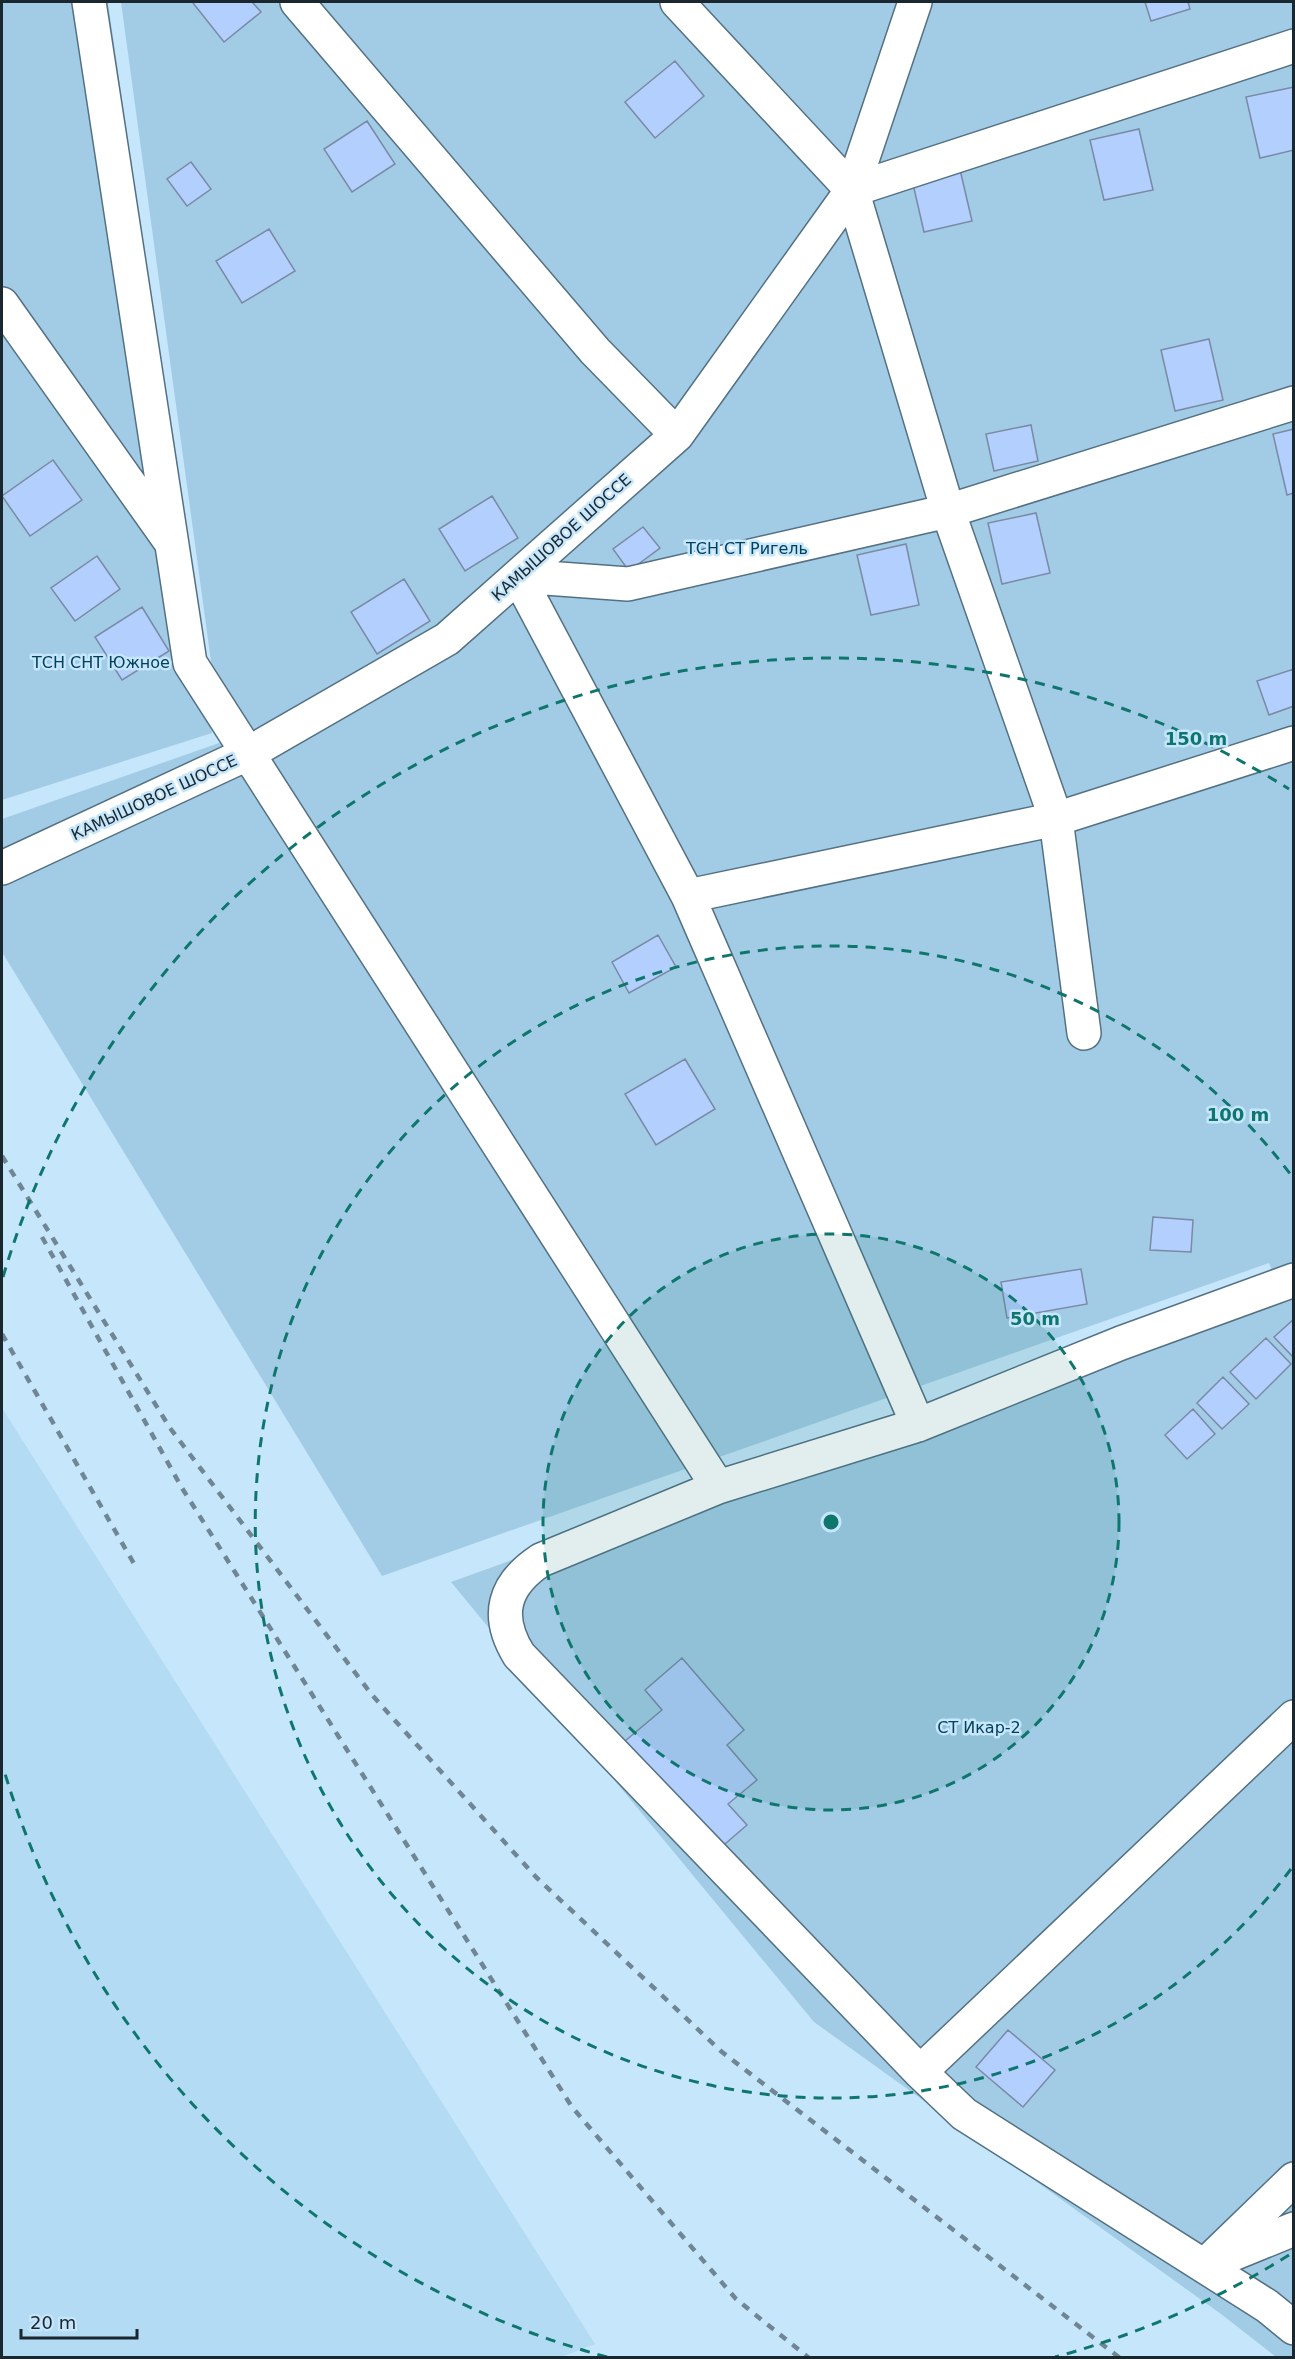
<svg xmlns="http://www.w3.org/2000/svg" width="1295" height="2359" font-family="'DejaVu Sans',sans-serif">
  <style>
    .built { fill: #b3dbf3 }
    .green { fill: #a2cce5 }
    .building { fill: #b2cffd; stroke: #7a8aa4; stroke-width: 1.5 }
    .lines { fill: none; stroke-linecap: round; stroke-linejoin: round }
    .street-casing { stroke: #547183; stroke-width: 36 }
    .street { stroke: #fff; stroke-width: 33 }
    .rail { stroke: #708694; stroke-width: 4.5; stroke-dasharray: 8 8; stroke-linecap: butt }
    .ring { fill: none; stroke: #0f766e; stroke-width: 3; stroke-dasharray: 10 8 }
    .labels { text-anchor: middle; stroke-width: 5; stroke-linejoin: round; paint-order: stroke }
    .street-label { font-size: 16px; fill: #1a272e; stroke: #c6e6fb }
    .park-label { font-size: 16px; fill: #03405b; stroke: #c6e6fb }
    .centre { fill: #0f766e; stroke: #c6e6fb; stroke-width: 3 }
    .ring-label { font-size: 18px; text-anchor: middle; font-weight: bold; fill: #0f766e; stroke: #c6e6fb; stroke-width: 5; stroke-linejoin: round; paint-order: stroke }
  </style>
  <rect width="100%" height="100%" fill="#c6e6fb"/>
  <path class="built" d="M2,1408L595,2344L559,2358L2,2357Z"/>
  <path class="green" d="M2,2H108L212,733L2,800Z
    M121,2H1293V2357H1276L1221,2314L814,2022L451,1582L1277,1283L1269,1263L382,1576L2,952V819L222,742Z"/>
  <path class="building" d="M195,2H252L261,12L224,42L193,3Z
    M1145,2H1188L1190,9L1151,21Z
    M675,61L704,96L655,138L625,102Z
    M1294,87V150L1260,158L1246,97Z
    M367,121L395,164L352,192L324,149Z
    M1139,129L1153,190L1104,200L1090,140Z
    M958,161L972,221L924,232L910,171Z
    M191,162L211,189L187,206L167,179Z
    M269,229L295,271L242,303L216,261Z
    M1209,339L1223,400L1175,411L1161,350Z
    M1031,425L1038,461L994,471L986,434Z
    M1294,429V493L1287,495L1273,434Z
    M53,460L82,500L30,536L2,496Z
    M492,496L518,538L465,571L439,529Z
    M1036,513L1050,573L1002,584L988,523Z
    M643,527L660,548L629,571L613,549Z
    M906,544L919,605L871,615L857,555Z
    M97,556L120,589L75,621L51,588Z
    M404,579L430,621L377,654L351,612Z
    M142,607L169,651L122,680L95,637Z
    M1294,669V706L1269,715L1257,681Z
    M658,935L676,967L629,993L612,962Z
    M685,1059L715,1109L656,1145L625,1094Z
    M1153,1217L1193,1220L1191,1252L1150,1250Z
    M1081,1269L1087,1304L1007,1318L1001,1282Z
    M1294,1319V1358L1274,1337Z
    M1266,1338L1291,1364L1256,1399L1230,1372Z
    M1223,1377L1249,1404L1222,1429L1197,1403Z
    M1193,1409L1215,1434L1187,1459L1165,1435Z
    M682,1658L744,1730L727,1745L757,1780L728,1804L747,1825L718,1850L625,1741L662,1710L645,1690Z
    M1008,2030L1055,2070L1023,2107L976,2067Z"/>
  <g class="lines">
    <g class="street-casing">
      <path id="street" d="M89,2L190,663L718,1487
        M297,2L595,351L677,435
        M677,2L852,190L948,511L1056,819L1084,1033
        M852,190L1294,46
        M2,304L170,541
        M518,576L688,896L918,1425
        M518,576L628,584L948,511L1294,403
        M2,868L249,753L447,639L677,435L852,190L915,2
        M688,896L1056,819L1294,743
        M1294,1280L1121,1343L918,1425L718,1487L541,1560C503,1585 495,1616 519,1655L920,2072L964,2114L1267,2306L1294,2328
        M920,2072L1294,1717
        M1223,2258L1294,2229
        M1204,2266L1294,2179"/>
    </g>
    <use href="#street" class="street"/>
    <path class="rail" d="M2,1156L170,1428L372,1695L536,1877L722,2052L1120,2358
      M42,1237L182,1488L572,2107L736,2299L809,2358
      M2,1334L137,1569"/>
  </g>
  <circle cx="831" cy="1522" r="288" fill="#0f766e" fill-opacity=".12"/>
  <g class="ring">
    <circle cx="831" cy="1522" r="288"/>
    <path d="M1291 1869A576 576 0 1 1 1291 1175"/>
    <path d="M1289 2255A864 864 0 0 1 1055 2357M607 2357A864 864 0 0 1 3 1767M3 1277A864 864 0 0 1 1289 789"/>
  </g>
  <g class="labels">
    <g class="street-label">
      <text transform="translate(561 537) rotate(-42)" y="6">КАМЫШОВОЕ ШОССЕ</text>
      <text transform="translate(154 797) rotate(-25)" y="6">КАМЫШОВОЕ ШОССЕ</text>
    </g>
    <g class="park-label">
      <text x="747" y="554">ТСН СТ Ригель</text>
      <text x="101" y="668">ТСН СНТ Южное</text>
      <text x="979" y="1733">СТ Икар-2</text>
    </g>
  </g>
  <circle cx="831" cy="1522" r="9" class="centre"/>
  <g class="ring-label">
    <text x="1196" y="745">150 m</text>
    <text x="1238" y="1121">100 m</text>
    <text x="1035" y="1325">50 m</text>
  </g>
  <rect width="1295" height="2359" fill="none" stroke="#1a272e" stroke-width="6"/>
  <path d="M21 2329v9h116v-9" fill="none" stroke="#1a272e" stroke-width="3"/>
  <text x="30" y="2329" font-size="18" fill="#1a272e" stroke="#c6e6fb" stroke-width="4.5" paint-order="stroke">20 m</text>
</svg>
